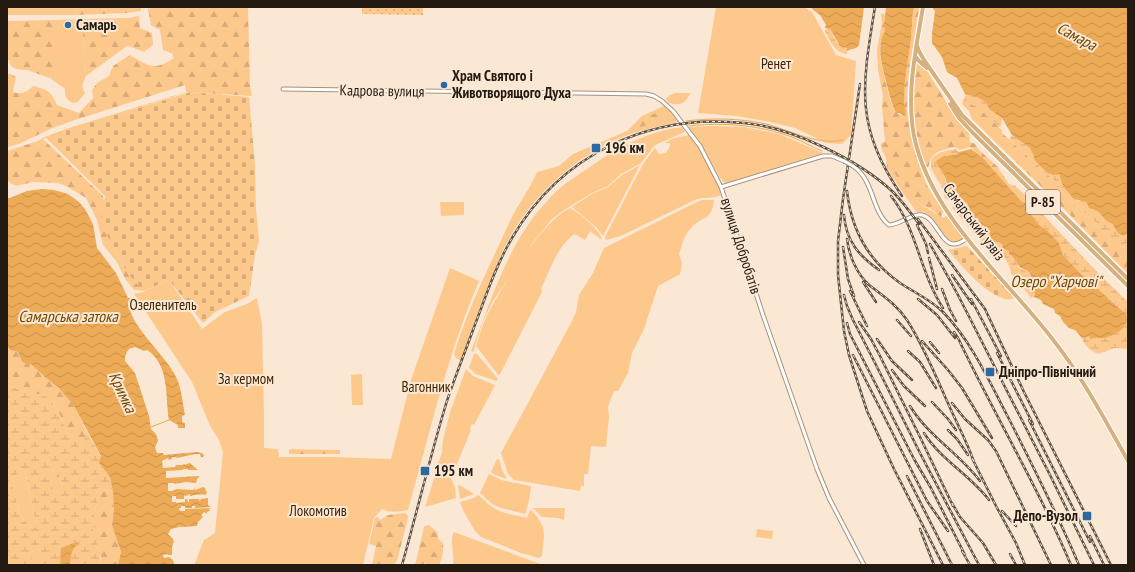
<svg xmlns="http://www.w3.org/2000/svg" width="1135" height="572" font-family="'PT Sans Narrow',sans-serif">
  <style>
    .green { fill: #fdc88c }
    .forest { fill: url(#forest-firs) }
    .wetland { fill: url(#wetland-marsh); fill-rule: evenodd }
    .cemetery { fill: url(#cemetery-stones) }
    .park { fill: url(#park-dots) }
    .water { fill: url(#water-waves) }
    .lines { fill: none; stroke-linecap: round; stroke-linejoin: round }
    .stream { stroke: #edaa57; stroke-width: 1 }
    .minor-casing { stroke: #a8927a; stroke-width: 5 }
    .major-casing { stroke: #fff; stroke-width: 6 }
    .minor { stroke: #fff; stroke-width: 3 }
    .major { stroke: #d6b180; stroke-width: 4 }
    .rail-casing { stroke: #5d5246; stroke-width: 2.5 }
    .rail { stroke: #fbe8d4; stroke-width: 1; stroke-dasharray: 3; stroke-linecap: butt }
    .minor-bridge-casing { stroke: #a8927a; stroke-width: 5; stroke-linecap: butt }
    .minor-bridge { stroke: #fff; stroke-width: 3 }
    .poi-dot { fill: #2d68a0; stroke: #fbe8d4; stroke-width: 1.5 }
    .labels { text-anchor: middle; stroke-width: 4; stroke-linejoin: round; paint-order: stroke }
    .shield { fill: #fbe8d4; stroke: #64584c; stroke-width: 1 }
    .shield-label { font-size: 14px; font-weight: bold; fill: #231b12 }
    .poi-label { font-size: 15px; font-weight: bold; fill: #231b12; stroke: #fbe8d4; text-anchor: start }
    .park-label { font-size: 15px; fill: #3f2501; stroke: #fbe8d4 }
    .street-label { font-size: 15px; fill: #231b12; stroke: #fbe8d4 }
    .water-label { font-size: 16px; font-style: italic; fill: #714600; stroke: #fbe8d4 }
  </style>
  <defs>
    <pattern id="forest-firs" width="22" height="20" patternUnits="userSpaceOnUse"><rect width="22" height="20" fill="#fdc88c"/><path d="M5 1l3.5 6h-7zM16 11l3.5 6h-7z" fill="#d9ab78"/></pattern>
    <pattern id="wetland-marsh" width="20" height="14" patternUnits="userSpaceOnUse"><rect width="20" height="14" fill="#fdc88c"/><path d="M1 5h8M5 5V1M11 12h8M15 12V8" fill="none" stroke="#d9ab78"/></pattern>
    <pattern id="cemetery-stones" width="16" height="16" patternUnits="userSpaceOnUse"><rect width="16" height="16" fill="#fdc88c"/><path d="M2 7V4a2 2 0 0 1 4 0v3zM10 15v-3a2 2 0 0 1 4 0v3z" fill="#d9ab78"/></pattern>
    <pattern id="park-dots" width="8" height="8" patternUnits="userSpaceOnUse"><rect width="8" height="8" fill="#fdc88c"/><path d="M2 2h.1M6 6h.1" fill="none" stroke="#d9ab78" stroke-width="1.8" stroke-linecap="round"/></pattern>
    <pattern id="water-waves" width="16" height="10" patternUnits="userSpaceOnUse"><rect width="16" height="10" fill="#edaa57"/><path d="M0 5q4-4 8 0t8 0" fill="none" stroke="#cb924b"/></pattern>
  </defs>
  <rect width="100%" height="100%" fill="#fbe8d4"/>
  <path class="green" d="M7,7H75L76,15H8Z
    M716,7H804L812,12L836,55L856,61L851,135L842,144L826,143L795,128L766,121L736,116L698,113Z
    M82,19L86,76L82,86L85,93L78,102L73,103C66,100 65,97 65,89L50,78L54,66V20Z
    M675,93H691C683,104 683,106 669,103L666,99L670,95Z
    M666,105L679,122C662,125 645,129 628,135C578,154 535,192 509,239C501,252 496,267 491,281C480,307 470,334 461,361L456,358L454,354C468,308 490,265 510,221C518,204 530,189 537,172L559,166L573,154L627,131L642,116Z
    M713,126L744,127L779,134L823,153L731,182L725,183L720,178L702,145L688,127Z
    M682,127L685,132L655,145L641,163L621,174L608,186L592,193L564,210L552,219L534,241L493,301L483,321L475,346L474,352L471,351C492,299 508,242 548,200C562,184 577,176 593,165C619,146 650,131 682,127Z
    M689,135C702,144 718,180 721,195C714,199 704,197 697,199L623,235L607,240L605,239V237L643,164L655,148L659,154L666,153L670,146V143H665C673,137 681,137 689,135Z
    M640,165L603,236L597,228L572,207L592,194L608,187L622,175Z
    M887,169L893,172L919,203L943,218L948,215L963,235L962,240C957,243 954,243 948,240L928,215L924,212H916Z
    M702,200H714C713,220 700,217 691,228C684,235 682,246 679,254L682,263L680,274L658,286L644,329L632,353L628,373L618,391H614L608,407L609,417L606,447L591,446L588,474H584V486H581L580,491L514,480L508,474L501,453L572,321L576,312L579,295L593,273L604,248L695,203Z
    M440,202H464V215L441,216Z
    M570,208C580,214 600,229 602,240L590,231L585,240L574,234C557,247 550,270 541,289L542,292L499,376L476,346C479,338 481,328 485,320C497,293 544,219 570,208Z
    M450,268L479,281C447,355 430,433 408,510C398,512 391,513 382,509L374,518L363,565H194L204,540L215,533L223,452L219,440L210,426L192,382L134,294L143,292L169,280L202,329L225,312L247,304L257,298L262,324L264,415V448L278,449L279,457H333L391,459L411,380Z
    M476,353L498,379L496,381L476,374L469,368L474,354Z
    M466,369L473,376L495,385L474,425L472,424L470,429L471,430L452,476L434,473L442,453L443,440L450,412Z
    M362,374L363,405H352L351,375Z
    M497,459H499L502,470L507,479L493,474L491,472Z
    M20,472H24L26,475L36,524L35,528H32L21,517L14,492L13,484L14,477Z
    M489,474L501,480L531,486C530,494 528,508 525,514L501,508L492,504L480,493Z
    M435,476L451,478L455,488L456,498L425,507Z
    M458,485L461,486L474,494L460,499Z
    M478,495C483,498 487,504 492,507C502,514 515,515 527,518L530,510H531C548,528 544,532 542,556L539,558L521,553L481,537L475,531L464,512L460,502L474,498Z
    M533,508H565L564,520L558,518L542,517Z
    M757,529L773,531L772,539L756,537Z
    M454,532L540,564V565H453C455,554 449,541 454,532Z
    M38,549C44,553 43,559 42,565H32V552L35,550Z"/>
  <path class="forest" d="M75,7H141V11L126,13L76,15Z
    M154,7H248L250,86L252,96L187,92L43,139L103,196L111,244L129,275L144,291L134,290L126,280L116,261L103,245L97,220L86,198L66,186L58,183L33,182L16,186L10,183L7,180V151L38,141L45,137L66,129L186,92L185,85L75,120L50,129L19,144L7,147V74H11L16,77L13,92C22,95 27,92 33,86C47,89 52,92 57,105L79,113L93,98L92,90L97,83L109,76L113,66L130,55C150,67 154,71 174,58L172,53L163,50L160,30L151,25L148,9Z
    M915,7L919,8C915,36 909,64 907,93C906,124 915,157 927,185C931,194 938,202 943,211L941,217L931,209L919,203L893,172L887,169L886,158L881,148V143L885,142L882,107L883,96L878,70L877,50L882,23L881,14L882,13L886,16L884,27L885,31L880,46L881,63L890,100L895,112L904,116L906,115L904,100L905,81L911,39L913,10Z
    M139,16L140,28L152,33L153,45L144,52C138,50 134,47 127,46L86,76L82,19L128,18Z
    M54,20V66L50,78L27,70L16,69L11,66L7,57V21Z
    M917,63L924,66L955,116L969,133L970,142L975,144L978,149L997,166L1009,184L1015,186L1033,202L1034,207L1031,208L1026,203L1022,202L982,157L970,147L960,150L955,147C943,150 930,151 929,166L926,168C915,139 911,109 914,78C915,73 915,67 917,63Z
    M963,101C980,105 989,119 1002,130V133L1057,183L1065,196L1094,220L1107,236L1119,246L1127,248L1128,250V274L1068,213L972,119L969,111L963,105L962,103Z
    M665,111L670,113L669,116L650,125L635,128V125L643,117Z
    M7,346L10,350L18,352L22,362L32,365L45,377L58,387L74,406L86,430L84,440L81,446L77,445L67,432L59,413L54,404L37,394H27L19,389L7,386Z
    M289,449L340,450V454H289Z
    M51,470L57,471C60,476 62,484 62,490L55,492L52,486L49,472Z
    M99,488L113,492L114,509L112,525L121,552L118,565H100L101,557L96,548L97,544L92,532L96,525V522L94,515V511L98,501L96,490Z
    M405,513L408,516L407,522L397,561L393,565H372L376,546L369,544L375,518L378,517L380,520L388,515Z
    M429,525L437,532L439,540L443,543C444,551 442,558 439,565H429L424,563L422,565H415L424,527Z"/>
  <path class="wetland" d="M826,29H830C834,38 837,46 847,48V54C835,53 830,41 825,31Z
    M966,94L979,98L987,103L989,109L1002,118L1001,126L999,127C987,117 979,105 963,101Z
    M1012,135L1030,148L1034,156V159L1054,174H1059L1078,201L1082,200L1086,202L1089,207L1098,210L1110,223L1113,224L1116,231L1128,235V250L1123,246L1119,247L1107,236L1094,220L1065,196L1057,183L1009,139Z
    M956,149L959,152L958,154L946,155L937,165L944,174L947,186L957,194L960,199L964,200L969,205L972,216L979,218V221L990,234L997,241H999L1003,245L1014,257L1019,268L1030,273L1031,286L1035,292L1034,297L1031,298L1019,282L1011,274C1010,264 1004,257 998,250L989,251L963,220L953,209L952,202L945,198L941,185L931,169V160C938,151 945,151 956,149Z
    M1034,207L1038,209C1067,240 1096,272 1128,302V317L1123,311L1112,301L1097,290L1094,286L1083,276L1063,255L1059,243L1048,231L1039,225L1030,213L1031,208Z
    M1128,321V349L1115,348L1098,354C1091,351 1084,346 1082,338L1086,337L1090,335C1102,343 1119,329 1128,321Z
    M7,386L19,389L27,394H40L47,397L56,407L67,432L78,445L81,446L84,440L86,430L101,457L99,463L110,477L113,492L99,488L96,490L98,501L94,511V515L97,522L96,525L92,532L99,541L96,548L100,553V565H70C71,557 71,550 77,544L62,548L60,565H42C43,558 43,543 32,552V565H7ZM52,470L57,471C60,476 62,484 62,489L55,492L52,486L50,472ZM20,472H24L26,475L36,524L35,528H32L21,517L14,492L13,484L14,477Z"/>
  <path class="cemetery" d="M190,92L249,97L255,165L256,209L259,241L255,255L249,296L215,312L203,323L169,280L144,291L129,275L111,244L101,220L105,196L45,137Z
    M967,246L1015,298C1012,299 1009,300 1006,299C983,293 963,267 948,250Z"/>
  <path class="park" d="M362,7H423V15L362,14Z"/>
  <path class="water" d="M812,7H864L859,45L856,48L849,50L847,51V48L840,46L830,29L825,28L826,25L820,15L812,9Z
    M886,7H915L913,10L911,39L905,81L904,100L906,115L904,116L900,113H896C890,100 888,88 884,74C881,60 877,45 885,31L884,27Z
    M932,7H1128V235L1126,234L1124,236C1118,234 1115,230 1113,224C1102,221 1104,211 1089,208L1086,202L1074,199L1063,186L1059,174L1053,175L1048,173L1040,166L1034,159V156L1030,148L1012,135L1002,118L989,109L987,103L979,98L965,94L957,78L947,72L942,57L932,43V34L935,11Z
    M971,149L982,157L1022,202L1026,203L1031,208L1030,213L1039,225L1048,231L1059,243L1063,255L1083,276L1126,314L1128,321L1124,325L1123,328C1119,333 1109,337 1103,338C1098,338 1095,337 1090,339V336L1082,338L1075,330L1069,328L1063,322L1060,316L1055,313L1054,309L1043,304L1041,300L1034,297L1035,292L1031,291L1029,286H1031C1029,282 1032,276 1030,273C1027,270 1021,269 1019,266C1015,261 1015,257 1009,254V251L1002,248L1003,245L999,242H991L990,238V234L986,232L984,225L980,227L978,225L979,218L974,219C966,209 975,206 958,197L957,194C946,190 948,181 943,173C940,168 937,166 936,161L944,156L957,154L959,152Z
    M42,189L54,190L68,194L79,202L85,209L93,224L97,248L116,273L128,298H134L128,301C129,325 163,353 174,373C182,387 182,400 185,415L182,416V422L185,423V428H178V425L169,420C165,396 170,365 147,350L144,351L135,347L129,349L127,352L125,357V361L135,373L149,416L151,429L156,434L158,441L155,447L157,453H163L164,455L197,452L202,453L204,455L203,457H201L200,454H195L177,458L175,457H172V459L169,460L168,458L162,461L163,468L175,467L176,465H182L185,464L186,466V464L190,463L198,470H188V469H183V470L166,471V478L200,476L197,479L196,483L186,482L174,484V483H168V491H172L176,489L193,490L195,488V490L203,487L205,488L207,493L205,495C202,494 193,495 190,496V494L186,496L184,495V499H176V496H172V502H176L177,503L185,502V499H187L188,502H189V499H199L200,501L201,499L208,498V505L211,507L195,508V506H192V508H185V506H181V508H179L180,511H185V509L211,508L209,509V510H211L207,512V514L204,512L201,516L203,517L198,522L197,526L180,527L179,525V527L171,529L168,534L174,540L172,541H174L172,547V555H168L167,554L163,555L164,558L169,557L173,560L174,564L178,565H118L121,552L112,525L114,509L113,492L110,477L99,463L101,456L74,406L58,387L45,377L32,365L22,362L18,352L10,350L7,346V198H10L27,191Z
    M77,542L80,543C71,548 71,556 70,565H60L61,548Z"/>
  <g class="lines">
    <path class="stream" d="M686,121C712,118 739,118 766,124C790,130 817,146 843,140
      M689,126C723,122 759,125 792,137C802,141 812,147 822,151
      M151,427L169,420"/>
    <g class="minor-casing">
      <path id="minor" d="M283,89L646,94L654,96L662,101L673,111L700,146L721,187L763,315L817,469L829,498L864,565
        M853,166C875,181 871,211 889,225C899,225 913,213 922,215C940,219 942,259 967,238
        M721,187L823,156H832L844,161"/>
    </g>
    <g class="major-casing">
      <path id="major" d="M923,7C916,49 906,93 914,136C931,217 1005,277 1054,341C1083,378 1105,420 1128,461
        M917,46L919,51L924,60L962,115L1128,279
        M915,56L918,60L927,68
        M950,104L959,118L974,134L1128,286"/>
    </g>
    <use href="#minor" class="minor"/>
    <use href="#major" class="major"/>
    <g class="rail-casing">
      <path id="rail" d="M875,7C862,86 854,126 902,196
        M860,84L843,199L838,241V275L844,331L849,355L867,411L894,469L943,565
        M847,191C851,229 869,261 900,283C915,293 930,299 943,312C972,342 989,381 1008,417C1033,466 1058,515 1079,565
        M891,196C917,229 920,273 943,308
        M844,215C846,241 859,256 879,270
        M918,219L985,309L1024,392L1111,565
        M917,225L926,244L928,253
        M847,239C849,256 857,274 869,285C883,296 897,305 907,320C923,345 935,374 947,401C956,422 967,441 974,462
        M930,244L958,295L1050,475L1094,565
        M843,247L848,279L854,296
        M929,258L937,289
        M952,275L972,304
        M863,282L876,302
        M942,289L950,310L956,321
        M850,291L867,326
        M844,295L847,306L853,320L874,361L921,455L979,565
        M918,299L937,315L955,338
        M971,299L1001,356
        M897,320L911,336
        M859,322L871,339L880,356L921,439L953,506
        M847,323L850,334L914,459L931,488L965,555
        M954,332L958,338C994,414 1038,487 1071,565
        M877,339L892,361L912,380
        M922,341L948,370L962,388L992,438
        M930,342L939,353
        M908,351L920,362L936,388
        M997,353L1033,424
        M853,355L927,501L948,531
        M892,370L904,386L925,406
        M932,402L948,419L956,430
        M952,403L965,419L988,440L996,451L1051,565
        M910,406C928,436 959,453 980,481
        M1029,420L1090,542
        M948,430L957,439L968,455
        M924,433C941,460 970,475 989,500
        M972,458L996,506L1016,543L1025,565
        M907,476L952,565
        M952,503L960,517L983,543L996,565
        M1002,511L1016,526
        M920,529L934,565
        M1090,536L1104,565
        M962,551L970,565
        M1010,554L1016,565
        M402,565C417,512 430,457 446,404C454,379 464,355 473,330C485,299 495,267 512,238C561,154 649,113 744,123C791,127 859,160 893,192C903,202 911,213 919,224"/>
    </g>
    <use href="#rail" class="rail"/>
    <g class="minor-bridge-casing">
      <path id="minor-bridge" d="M844,161L853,166"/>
    </g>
    <use href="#minor-bridge" class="minor-bridge"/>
  </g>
  <g class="poi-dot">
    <circle cx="68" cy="25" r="4"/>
    <circle cx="444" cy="85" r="4"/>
    <rect x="591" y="143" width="10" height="10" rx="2"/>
    <rect x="985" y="367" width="10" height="10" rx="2"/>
    <rect x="420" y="466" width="10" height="10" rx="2"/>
    <rect x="1082" y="511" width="10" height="10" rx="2"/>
  </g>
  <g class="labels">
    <rect class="shield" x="1026" y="190" width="34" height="24" rx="3"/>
    <g class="shield-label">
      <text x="1043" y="207">Р-85</text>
    </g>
    <g class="poi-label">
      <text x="76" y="30">Самарь</text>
      <text x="452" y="81">Храм Святого і<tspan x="452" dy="17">Животворящого Духа</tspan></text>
      <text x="605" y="153">196 км</text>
      <text x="999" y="377">Дніпро-Північний</text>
      <text x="434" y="476">195 км</text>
      <text x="1078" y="521" text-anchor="end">Депо-Вузол</text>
    </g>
    <g class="park-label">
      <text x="776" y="69">Ренет</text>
      <text x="163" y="310">Озеленитель</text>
      <text x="246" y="384">За кермом</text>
      <text x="426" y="392">Вагонник</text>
      <text x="318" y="516">Локомотив</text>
    </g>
    <g class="street-label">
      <text transform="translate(382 91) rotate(1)" y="5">Кадрова вулиця</text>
      <text transform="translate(974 222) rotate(53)" y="5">Самарський узвіз</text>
      <text transform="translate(741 246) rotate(72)" y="5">вулиця Добробатів</text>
    </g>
    <g class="water-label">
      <text transform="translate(1077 36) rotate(28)" y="6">Самара</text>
      <text x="1056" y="287">Озеро "Харчові"</text>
      <text x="68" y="322">Самарська затока</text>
      <text transform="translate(123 392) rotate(65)" y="6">Кримка</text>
    </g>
  </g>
  <rect width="1135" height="572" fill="none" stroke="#231b12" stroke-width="16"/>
</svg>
